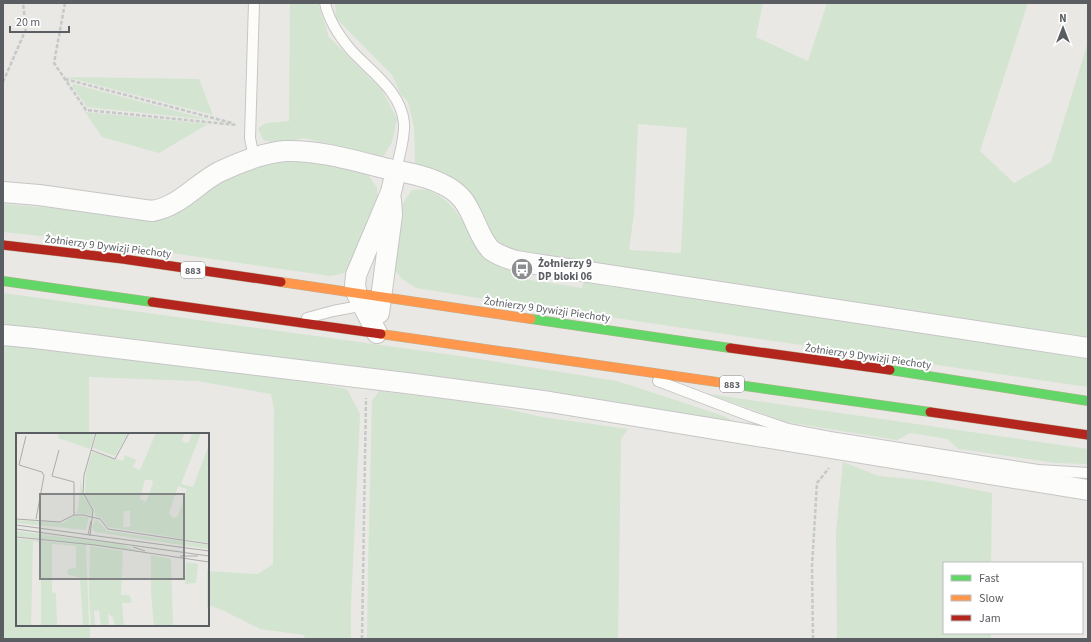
<svg xmlns="http://www.w3.org/2000/svg" width="1091" height="642" font-family="'Source Sans 3',sans-serif">
  <style>
    .green { fill: #d3e4d1; fill-rule: evenodd }
    .lines { fill: none; stroke-linecap: round; stroke-linejoin: round }
    .lane-casing { stroke: #c6c6c6; stroke-width: 12 }
    .street-casing { stroke: #c6c6c6; stroke-width: 22 }
    .fast-casing { stroke: #bcb096; stroke-width: 10 }
    .slow-casing { stroke: #bcb096; stroke-width: 10 }
    .jam-casing { stroke: #bcb096; stroke-width: 10 }
    .path { stroke: #c5c9c7; stroke-width: 2.5; stroke-dasharray: 4 2; stroke-linecap: butt }
    .lane { stroke: #fcfcfb; stroke-width: 10 }
    .street { stroke: #fcfcfb; stroke-width: 20 }
    .fast { stroke: #63d668; stroke-width: 9 }
    .slow { stroke: #ff974d; stroke-width: 9 }
    .jam { stroke: #b3261e; stroke-width: 9 }
    .labels { text-anchor: middle; stroke-width: 4; stroke-linejoin: round; paint-order: stroke }
    .shield { fill: #fff; stroke: #8c8e90; stroke-width: 1 }
    .shield-label { font-size: 10px; font-weight: bold; fill: #5a5d61 }
    .street-label { font-size: 11px; fill: #5a5d61; stroke: #fff }
    .poi-label { font-size: 11px; font-weight: bold; fill: #5a5d61; stroke: #fff; text-anchor: start }
    .inset-road { fill: none; stroke: #acacac; stroke-width: 1 }
    .view { fill: #828486; fill-opacity: 0.15; stroke: #828486; stroke-width: 2 }
    .inset-edge { fill: none; stroke: #5a5d61; stroke-width: 2 }
  </style>
  <rect width="100%" height="100%" fill="#e9e8e4"/>
  <path class="green" d="M290,3H318L329,37L382,90L397,119L392,142L384,156L349,149L304,138L277,144L263,140L258,128L266,123L289,121Z
    M335,3H763L756,37L808,61L827,3H1028L980,151L1014,183L1051,162L1088,42V339L929,314L805,297L746,287L687,276L514,251L494,240L473,200L457,180L415,164L414,127L408,102L400,93L392,75L336,18ZM638,124L687,128L681,253L629,250L634,213Z
    M66,77L199,79L213,115Z
    M73,84L211,120L87,107L72,86Z
    M85,112L208,124L159,153L102,137Z
    M301,161L359,171L369,176L377,188L378,200L354,262L344,273L331,276L80,240L3,232V204L79,210L133,220L171,218L199,196L234,176L254,167L276,163Z
    M412,190C416,190 423,189 427,190C462,202 467,240 492,262C497,267 506,269 512,271V277L582,288L584,280L1088,355V387L472,297L416,288L402,279L394,269V251L403,203Z
    M3,293L460,356L617,381L724,416L748,430L3,329Z
    M3,344C118,358 233,368 347,389L360,414L351,604V639H305L304,635L260,629L222,610L208,605V571L258,574L273,564L274,408L271,394L197,381L89,377V434H17V625H90V639H3Z
    M379,391L485,404L542,417L628,429L621,439L618,639H367L368,568L372,401Z
    M709,394L1088,449V464L1056,463L958,449L948,439L910,433L897,440L786,422Z
    M843,462L879,476L931,481L992,493L991,563H944V633H991V639H837L836,532Z"/>
  <g class="lines">
    <g class="lane-casing">
      <path id="lane" d="M325,3C329,21 339,36 351,50C371,72 401,91 404,123C405,139 399,155 396,171
        M254,158L250,138L254,3
        M307,318L333,311L365,305
        M658,381L750,416L788,429L830,437L1038,470L1088,473"/>
    </g>
    <g class="street-casing">
      <path id="street" d="M3,192L39,195L152,211C179,207 196,184 219,172C240,162 262,153 285,151C318,150 352,160 384,168C403,172 424,175 442,184C466,195 469,210 480,233C483,239 486,245 491,250C499,256 507,258 516,261L1088,348
        M379,313L392,215L391,200
        M377,333L357,294L355,286L356,275L391,192L396,171
        M3,335L35,338L414,384L550,402L1088,490"/>
    </g>
    <g class="fast-casing">
      <path id="fast" d="M3,281L152,302
        M531,319L730,348
        M890,370L1088,401
        M724,383L930,412"/>
    </g>
    <g class="slow-casing">
      <path id="slow" d="M281,282L531,319
        M381,334L724,383"/>
    </g>
    <g class="jam-casing">
      <path id="jam" d="M3,245L123,259L281,282
        M152,302L381,334
        M730,348L890,370
        M930,412L1088,435"/>
    </g>
    <path class="path" d="M65,3L54,63L86,110L237,125
      M65,79L232,123
      M3,82L26,29L23,3
      M362,639L366,398
      M813,639L812,566L817,483L829,468"/>
    <use href="#lane" class="lane"/>
    <use href="#street" class="street"/>
    <use href="#fast" class="fast"/>
    <use href="#slow" class="slow"/>
    <use href="#jam" class="jam"/>
  </g>
  <defs>
    <g id="bus-disc" transform="scale(1.15)"><circle r="9.5" fill="#8c8e8f" stroke="#fff"/><path d="M-5-6H5V4H4V6H2V4H-2V6H-4V4H-5ZM-3.5-4V0h7V-4ZM-3.5 1.2v1.5H-2V1.2ZM2 1.2v1.5H3.5V1.2Z" fill="#fff"/></g>
  </defs>
  <g fill-rule="evenodd">
    <use href="#bus-disc" x="522" y="269"/>
  </g>
  <g class="labels">
    <g class="shield">
      <rect x="181" y="262" width="24" height="16" rx="3"/>
      <rect x="720" y="376" width="24" height="16" rx="3"/>
    </g>
    <g class="shield-label">
      <text x="193" y="274">883</text>
      <text x="732" y="388">883</text>
    </g>
    <g class="street-label">
      <text transform="translate(108 246) rotate(7)" y="4">Żołnierzy 9 Dywizji Piechoty</text>
      <text transform="translate(547 309) rotate(8)" y="4">Żołnierzy 9 Dywizji Piechoty</text>
      <text transform="translate(868 356) rotate(8)" y="4">Żołnierzy 9 Dywizji Piechoty</text>
    </g>
    <g class="poi-label">
      <text x="538" y="267">Żołnierzy 9<tspan x="538" dy="13">DP bloki 06</tspan></text>
    </g>
  </g>
  <g transform="translate(16 433)">
    <rect width="193" height="193" fill="#e9e8e4"/>
    <path d="M43,0H79L74,16L42,5ZM81,0H112L99,23L77,15ZM140,0H169L166,7L169,10L173,9L176,0H185L165,51L177,54L193,12V110L92,94L85,85L79,83L78,75L69,64L70,39L76,19L107,28L109,22L120,27L117,34L124,37ZM129,47H136L137,50L130,69L124,66ZM162,53L171,56L162,83L158,85L153,81ZM108,78H114V94H107ZM65,44L66,62L77,77L75,82L59,80L62,77ZM58,83L73,84L70,97L0,90V87L47,90ZM80,86L92,98L193,112V116L79,99L76,94ZM0,98L105,111L123,118L0,103ZM0,106H6L70,112L73,193H67L64,145L51,141L52,136L60,135V113L36,111V159L40,160L41,193H25V110L17,108L15,193H0ZM74,113L107,118L105,162H113L115,166V170H106L108,193H99L97,184L92,181L93,193H85L83,177L78,178L79,193H75L73,160ZM135,122L155,126L157,193H138L135,160ZM170,129L182,131L180,150L169,151ZM193,132V175L191,176V138Z" fill="#d3e4d1" fill-rule="evenodd"/>
    <path class="inset-road" d="M10,3L3,32L26,39L28,43L20,86M43,17L36,43L58,49V82M75,17L99,26L113,0M0,86L44,89L58,82H67L84,86L92,96L193,111M0,92L193,118M0,96L193,123M72,102L75,88M74,103L77,77L67,60L68,42L80,0M0,104L79,112L193,129M117,114L129,118M164,123H182"/>
    <path class="view" d="M24,61H168V146H24Z"/>
    <rect width="193" height="193" class="inset-edge"/>
  </g>
  <rect width="1091" height="642" fill="none" stroke="#5a5d61" stroke-width="8"/>
  <rect x="943" y="562" width="140" height="72" fill="#ffffff" stroke="#bdbec0"/>
  <rect x="951" y="575" width="20" height="6" fill="#63d668" stroke="#bdbec0"/>
  <text x="979" y="582" font-size="12" fill="#5a5d61">Fast</text>
  <rect x="951" y="595" width="20" height="6" fill="#ff974d" stroke="#bdbec0"/>
  <text x="979" y="602" font-size="12" fill="#5a5d61">Slow</text>
  <rect x="951" y="615" width="20" height="6" fill="#b3261e" stroke="#bdbec0"/>
  <text x="979" y="622" font-size="12" fill="#5a5d61">Jam</text>
  <g transform="translate(1063 28)" stroke="#ffffff" stroke-width="3" paint-order="stroke">
  <path d="M0-3L7 15L0 10L-7 15Z" fill="#5a5d61"/>
  <text y="-6" font-size="11" font-weight="bold" text-anchor="middle" fill="#5a5d61">N</text>
  </g>
  <path d="M10 26v6h59v-6" fill="none" stroke="#5a5d61" stroke-width="2"/>
  <text x="16" y="26" font-size="12" fill="#5a5d61" stroke="#ffffff" stroke-width="3" paint-order="stroke">20 m</text>
</svg>
